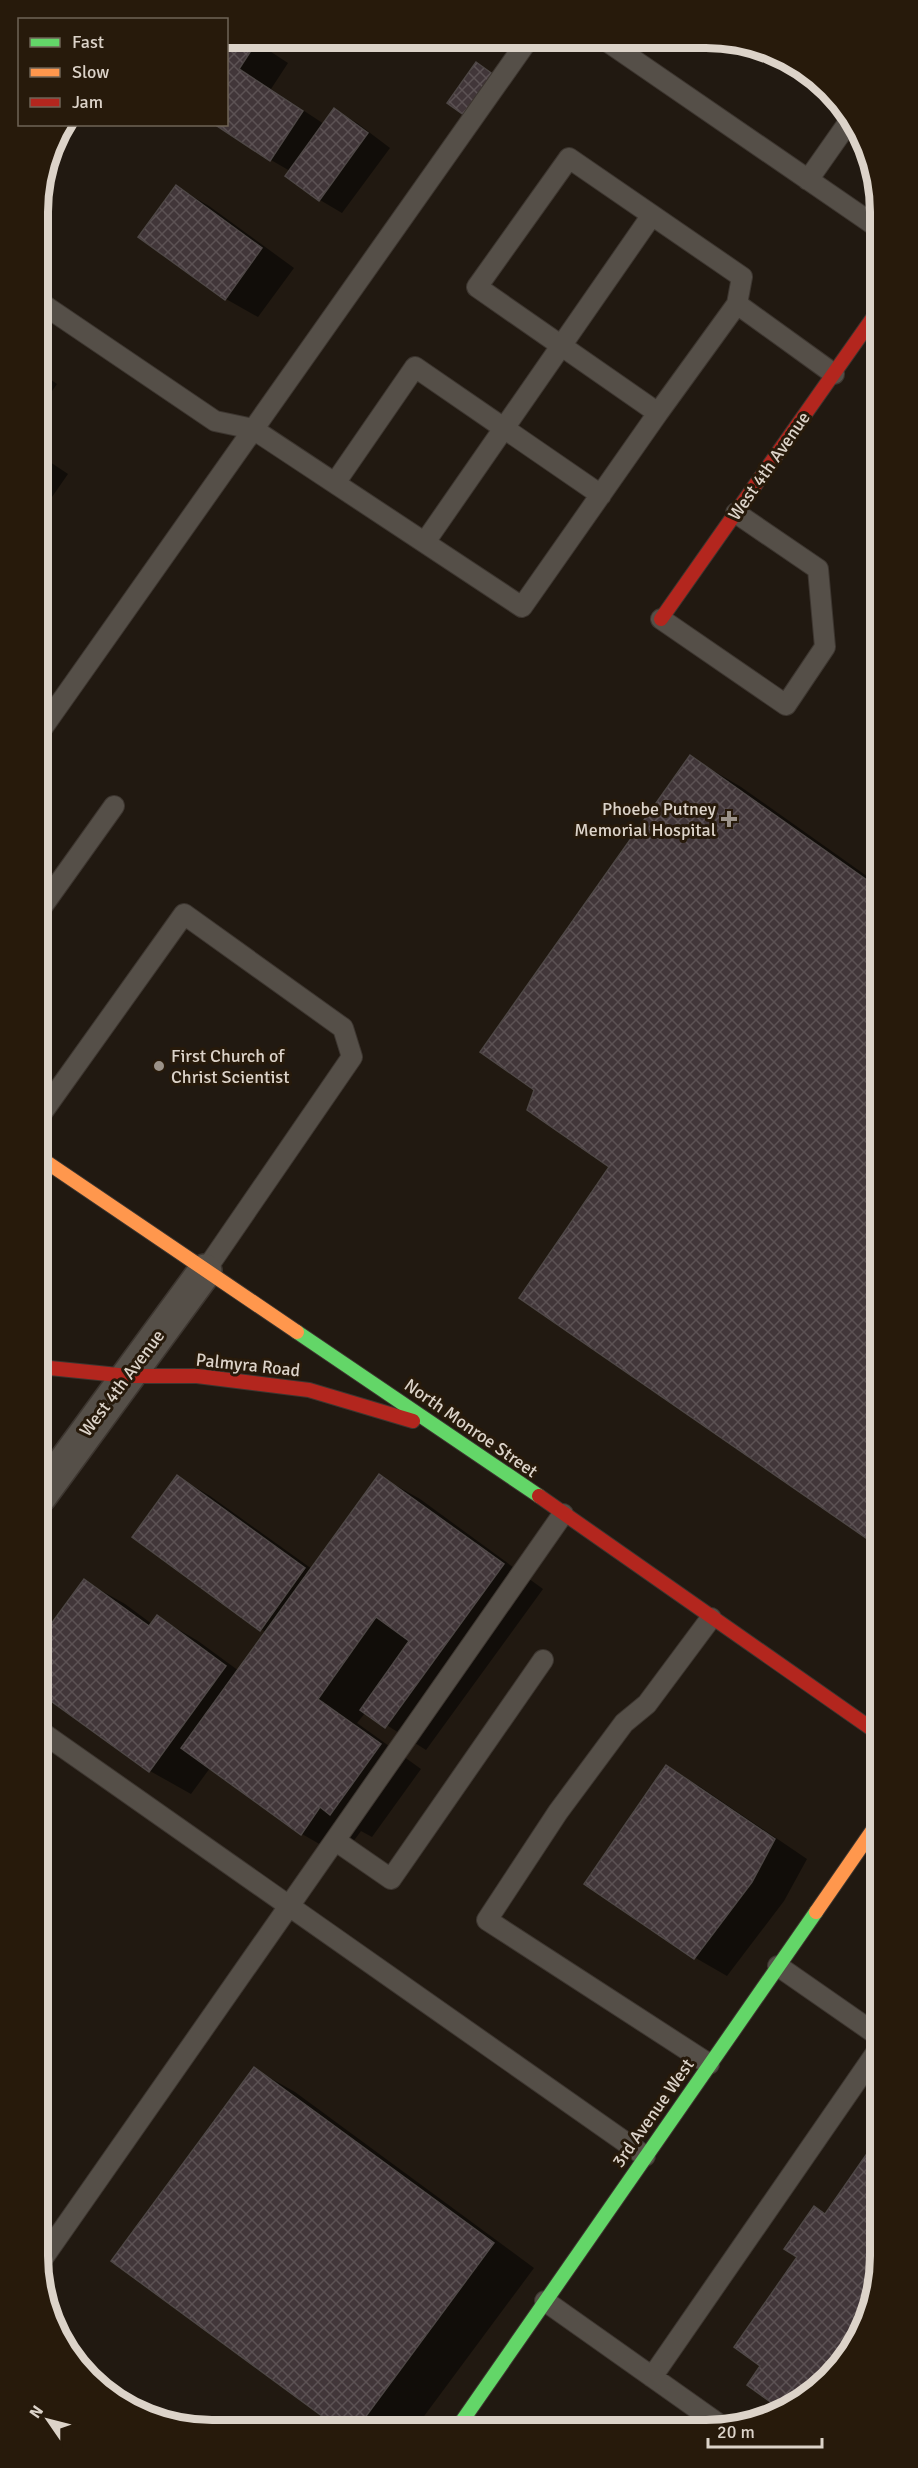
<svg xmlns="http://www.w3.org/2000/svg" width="918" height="2468" font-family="Signika,sans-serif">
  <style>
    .shadow { fill: #0007 }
    .building { fill: url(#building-cross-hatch); stroke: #4e4746; stroke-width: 1.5 }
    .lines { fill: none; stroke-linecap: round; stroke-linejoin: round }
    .lane-casing { stroke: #3d3630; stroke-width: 22 }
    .street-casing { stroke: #3d3630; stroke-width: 36 }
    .fast-casing { stroke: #3d3630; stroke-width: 16 }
    .slow-casing { stroke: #3d3630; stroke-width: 16 }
    .jam-casing { stroke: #3d3630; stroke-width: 16 }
    .lane { stroke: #554f48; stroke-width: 20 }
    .street { stroke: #554f48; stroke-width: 33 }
    .fast { stroke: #63d668; stroke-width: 14 }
    .slow { stroke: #ff974d; stroke-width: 14 }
    .jam { stroke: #b3261e; stroke-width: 14 }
    .poi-dot { fill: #9b9289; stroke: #271a0b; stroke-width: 2 }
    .labels { text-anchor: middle; stroke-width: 6; stroke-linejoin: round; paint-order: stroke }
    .street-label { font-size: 18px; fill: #dcd3c9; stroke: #271a0b }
    .poi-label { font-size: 18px; fill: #dcd3c9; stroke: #271a0b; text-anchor: end }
    .rim { fill: none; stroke: #dcd3c9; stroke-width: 8 }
  </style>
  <defs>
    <pattern id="building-cross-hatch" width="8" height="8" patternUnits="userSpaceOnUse" patternTransform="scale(1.5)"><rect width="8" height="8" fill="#413639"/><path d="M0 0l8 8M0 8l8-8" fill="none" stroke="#5c5254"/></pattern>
  </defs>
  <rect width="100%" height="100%" fill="#211911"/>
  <path class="shadow" d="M226,38H250L288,63L271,89L324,124L335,110L357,123L390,148L342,213L320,200L290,171L271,160L226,124Z
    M176,187L209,206L294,268L258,317L226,299Z
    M38,371L57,384L38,411Z
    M38,454L68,474L38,517Z
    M690,757L741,787L878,884L879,1545L521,1298L611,1167Z
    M379,1476L420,1499L543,1589L426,1750L366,1712L357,1723L421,1769L372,1837L361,1831L342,1857L302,1834L210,1768L191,1794L150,1771L40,1691V1641L84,1581L125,1604L152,1624L157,1617L198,1641L239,1671L266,1632L261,1629L178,1477L210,1496L312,1569Z
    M666,1767L699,1786L807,1859L784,1901L727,1976L694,1957Z
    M254,2069L295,2092L534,2268L416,2427H339L114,2260Z
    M880,2138V2267L867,2322L837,2371L793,2407L785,2410L762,2365L826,2215Z"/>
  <path class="building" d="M226,38H248L256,43L239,69L303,111L270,161L214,124H226Z
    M476,62L498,78L468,118L447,103Z
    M334,108L368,133L319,201L285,176Z
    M176,185L262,248L225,300L138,237Z
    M690,755L878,888L879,1547L519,1298L609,1167L527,1110L534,1090L480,1052Z
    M379,1474L504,1564L385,1728L360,1710L409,1641L376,1617L318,1699L381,1744L330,1815L320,1807L301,1835L181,1748Z
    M177,1475L305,1568L260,1631L132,1537Z
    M84,1579L149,1626L157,1615L226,1666L149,1772L40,1693V1639Z
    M666,1765L775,1839L752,1882L694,1959L584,1884Z
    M254,2067L494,2243L358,2427H337L111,2261Z
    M880,2135V2267L867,2322L837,2371L793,2407L783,2411L747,2385L760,2366L734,2347L797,2257L784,2249L814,2206L825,2214Z"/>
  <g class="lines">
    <g class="lane-casing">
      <path id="lane" d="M605,40L877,227
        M808,180L848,123
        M38,301L215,421L253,429L522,607L658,413L477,287L569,158L742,277L737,304L834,374
        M658,413L737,304
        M335,483L415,367L601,495
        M425,542L652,215
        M661,619L786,705L825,647L818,569L736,513
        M39,733L528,40
        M39,911L114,806
        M39,1117L184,914L343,1028L352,1057L205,1271
        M40,1731L645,2156
        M336,1841L391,1879L543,1660
        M778,1966L880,2037
        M709,2064L487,1920L558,1812L624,1723L647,1704L711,1618
        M41,2261L563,1514
        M545,2301L723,2427
        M652,2377L880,2047"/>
    </g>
    <g class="street-casing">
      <path id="street" d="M40,1496L205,1271"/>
    </g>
    <g class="fast-casing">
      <path id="fast" d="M297,1332L539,1496
        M458,2427L816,1912"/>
    </g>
    <g class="slow-casing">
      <path id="slow" d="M39,1157L297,1332
        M816,1912L879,1821"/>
    </g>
    <g class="jam-casing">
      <path id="jam" d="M661,619L877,312
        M40,1367L128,1376H197L309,1390L413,1421
        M539,1496L879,1734"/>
    </g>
    <use href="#lane" class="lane"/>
    <use href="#street" class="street"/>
    <use href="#fast" class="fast"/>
    <use href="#slow" class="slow"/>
    <use href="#jam" class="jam"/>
  </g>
  <g class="poi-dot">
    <path d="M726 810h6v6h6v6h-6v6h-6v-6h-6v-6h6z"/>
    <circle cx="159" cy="1066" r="6"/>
  </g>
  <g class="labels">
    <g class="street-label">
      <text transform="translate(769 466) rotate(-55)" y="6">West 4th Avenue</text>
      <text transform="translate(248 1365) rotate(6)" y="6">Palmyra Road</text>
      <text transform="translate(122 1383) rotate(-53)" y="6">West 4th Avenue</text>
      <text transform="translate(471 1428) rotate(35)" y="6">North Monroe Street</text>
      <text transform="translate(653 2113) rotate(-55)" y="6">3rd Avenue West</text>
    </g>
    <g class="poi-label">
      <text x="716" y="815">Phoebe Putney<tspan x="716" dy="21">Memorial Hospital</tspan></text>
      <text x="171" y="1062" text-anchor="start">First Church of<tspan x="171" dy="21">Christ Scientist</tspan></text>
    </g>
  </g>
  <path d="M0 0H918V2468H0ZM212 48H706A164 164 0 0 1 870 212V2256A164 164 0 0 1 706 2420H212A164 164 0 0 1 48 2256V212A164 164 0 0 1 212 48Z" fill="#271a0b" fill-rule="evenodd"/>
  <path class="rim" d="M212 48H706A164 164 0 0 1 870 212V2256A164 164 0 0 1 706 2420H212A164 164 0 0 1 48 2256V212A164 164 0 0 1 212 48Z"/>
  <rect x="18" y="18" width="210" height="108" fill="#271a0b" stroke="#6f6457" stroke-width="1.5"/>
  <rect x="30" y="38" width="30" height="9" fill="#63d668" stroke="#6f6457" stroke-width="1.5"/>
  <text x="72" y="48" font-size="18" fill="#dcd3c9">Fast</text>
  <rect x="30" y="68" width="30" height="9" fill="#ff974d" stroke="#6f6457" stroke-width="1.5"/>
  <text x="72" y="78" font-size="18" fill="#dcd3c9">Slow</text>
  <rect x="30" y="98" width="30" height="9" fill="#b3261e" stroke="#6f6457" stroke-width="1.5"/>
  <text x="72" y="108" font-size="18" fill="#dcd3c9">Jam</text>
  <g transform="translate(48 2420) rotate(305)" stroke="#271a0b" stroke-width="4.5" paint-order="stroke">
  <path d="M0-4.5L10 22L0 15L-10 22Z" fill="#dcd3c9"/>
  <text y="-9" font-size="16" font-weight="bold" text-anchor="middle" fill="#dcd3c9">N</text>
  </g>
  <path d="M708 2438v9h114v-9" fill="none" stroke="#dcd3c9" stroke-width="3"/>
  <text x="717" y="2438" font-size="18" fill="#dcd3c9" stroke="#271a0b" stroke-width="4.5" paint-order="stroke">20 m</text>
</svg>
